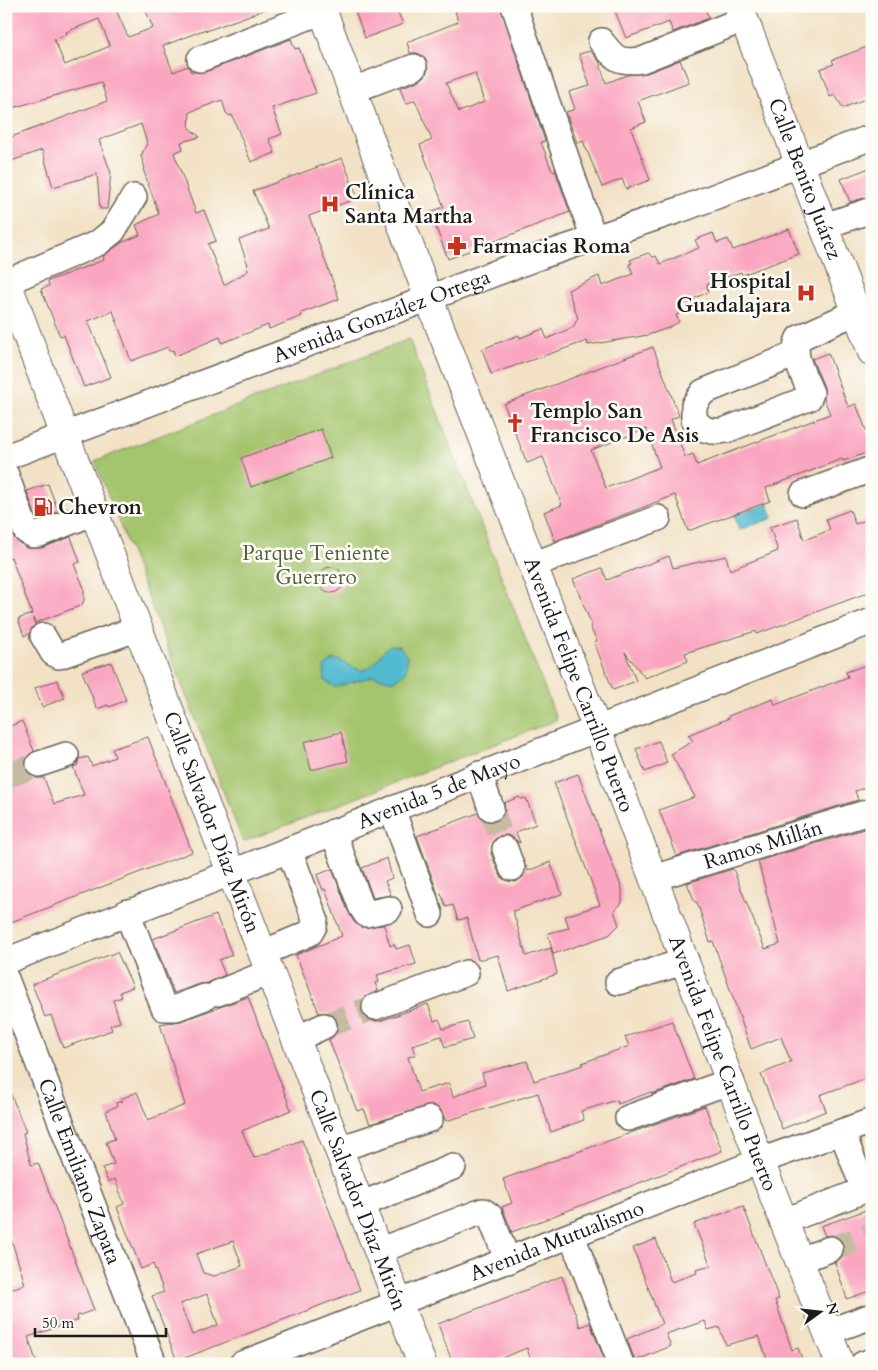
<svg xmlns="http://www.w3.org/2000/svg" width="878" height="1370" font-family="Cardo,serif">
  <style>
    .green { fill: #a4c56d; stroke: #607044 }
    .water { fill: #51bacf; stroke: #366b76 }
    .building { fill: #faa6c0; fill-rule: evenodd }
    .lines { fill: none; stroke-linecap: round; stroke-linejoin: round }
    .minor-tunnel { stroke: #c7baa3; stroke-width: 25; stroke-dasharray: 25 12; stroke-linecap: butt }
    .minor-casing { stroke: #676157; stroke-width: 28 }
    .major-casing { stroke: #676157; stroke-width: 30 }
    .minor { stroke: #fff; stroke-width: 25 }
    .major { stroke: #fff; stroke-width: 28 }
    .labels { text-anchor: middle; stroke-width: 5; stroke-linejoin: round; paint-order: stroke }
    .street-label { font-size: 21px; fill: #1c1c1c; stroke: #fdfcf7 }
    .poi-label { font-size: 21px; font-weight: bold; fill: #1c1c1c; stroke: #fdfcf7; text-anchor: start }
    .park-label { font-size: 21px; fill: #52603c; stroke: #fdfcf7 }
  </style>
  <rect width="100%" height="100%" fill="#fdfcf7"/>
  <filter id="ink" filterUnits="userSpaceOnUse"><feTurbulence type="fractalNoise" baseFrequency=".02" numOctaves="2"/><feDisplacementMap in="SourceGraphic" scale="10" xChannelSelector="R" yChannelSelector="G"/><feConvolveMatrix kernelMatrix="1 2 1 2 8 2 1 2 1" color-interpolation-filters="sRGB"/></filter>
  <filter id="wash" filterUnits="userSpaceOnUse"><feTurbulence type="fractalNoise" baseFrequency=".0096" numOctaves="4" result="noise"/><feDisplacementMap in="SourceGraphic" scale="20" xChannelSelector="R" yChannelSelector="G"/><feGaussianBlur stdDeviation="1.12" result="paint"/><feColorMatrix in="noise" values="0 0 0 0 0 0 0 0 0 0 0 0 0 0 0 0 0 1.4 0 .05"/><feComposite in="paint" operator="in"/></filter>
  <g filter="url(#wash)">
    <rect width="100%" height="100%" fill="#f2e1c5"/>
    <path class="green" d="M409,339L557,720L243,842L95,461Z"/>
    <path class="water" d="M768,504L773,518L739,530L734,515Z
      M391,645L399,646L407,656L406,672L393,681L374,676L335,687L325,681L324,667L333,660C344,659 348,667 358,669C375,674 379,650 391,645Z"/>
    <g id="blocks">
      <path class="building" d="M6,6H129L117,12L128,37L153,28L144,6H269V8L206,31V29L163,46L173,72L188,66L191,72H205L291,39L295,49L299,48L316,93L272,108L282,134L269,139L275,153L251,162L232,115L230,116L226,113L222,100L190,112L189,128L200,137L181,142L183,149L174,153L196,213L204,210L216,241L208,244L224,285L248,271L246,266L248,265L239,240L269,229L253,191L342,158L358,198L309,216L339,299L301,313L302,316L269,329L268,325L222,343L220,337L175,356L173,350L169,351L168,347L131,361L113,311L88,321L111,377L84,387L64,335L60,336L41,289L49,286L48,281L104,260L103,256L121,243L140,235L136,225L159,214L143,169L145,168L141,156L147,143L141,124L99,140L111,173L107,209H100L97,174L53,187L42,150L6,163V139L107,101L101,82L6,110ZM99,19L110,46L65,65L54,39L67,34L66,32Z
        M353,6H395L403,24L365,38Z
        M454,6H500L545,141L541,142L552,171L555,170L570,212L448,259L430,212L444,207L420,145L432,140L415,100L406,104L400,88L420,80L425,76L428,69L423,56L417,53H410L407,42L458,22ZM475,73L484,102L459,112L446,83Z
        M613,6H704L709,18L673,32L669,22L626,38Z
        M872,45V96L843,108L835,95L830,97L820,69L834,64L832,60Z
        M590,51L599,61L606,83L627,75L647,73L680,60L689,82L638,101L646,122L631,128L650,180L626,189L622,179L602,187L583,141L577,143L566,112L575,109L569,92L590,86L579,54Z
        M872,167V196L850,202L841,179Z
        M789,229L799,254L742,275L741,272L707,284L708,292L693,299L696,307L676,315L679,322L668,328L648,335L588,345L587,341L491,374L482,349L519,335L520,338L543,329L547,339L573,327L578,318L568,290L599,276L602,286L633,274L629,264L632,263L630,260L648,253L653,257L656,256L660,264L699,248L695,240L713,233L717,243L728,239L733,250Z
        M653,347L679,416L671,419L685,457L693,454L697,465L830,414L824,399V387L812,359L828,353L848,407L856,404L872,445V451L843,461L842,459L766,488L770,501L688,531L675,495L555,541L544,512L562,505L543,457L527,463L504,404ZM646,429L660,467L606,488L591,450Z
        M321,429L331,458L251,487L241,458Z
        M48,484L58,511L37,520L27,491Z
        M850,510L855,524L872,518V591L757,634L756,631L685,653L688,661L645,678L625,652L636,681L613,690L594,642L597,641L590,627L592,626L573,579L602,568L607,580L669,556L673,568L726,556L730,570L778,551L770,527L797,518L804,540L830,530L826,519Z
        M6,522L13,536L26,548H42L71,537L80,562L74,564L84,588V600L82,605L35,623L33,618L35,624L29,634L24,636L18,619L32,614L11,557L6,559Z
        M318 580a13 13 0 1 1 26 0a13 13 0 1 1-26 0Z
        M111,662L126,700L109,707L108,705L97,709L82,671Z
        M872,663V786L855,791L858,800L677,856L659,810L695,797L671,754L693,741L688,735L729,718L728,716L773,699L775,705L848,677L846,672Z
        M57,680L65,698L42,707L35,688Z
        M22,721L34,751L25,761L26,769L36,778H44L54,804L84,795L73,767L77,766L79,759L88,757L92,766L115,757L112,749L148,737L192,852L6,924V872L9,870L6,862V728Z
        M341,732L348,761L311,770L304,742Z
        M659,741L667,763L645,772L636,749Z
        M578,774L622,889V903L614,911L619,925L609,935L553,954L548,933L569,928L565,916L600,905L554,783Z
        M519,797L521,799L526,798L536,824L516,832L520,843L507,835L500,836L494,840L491,853L499,873L503,879L516,882L523,877L526,866L528,871L550,862L562,894L513,911L526,956L551,948L557,974L508,991L498,955L478,960L467,918L458,920L453,905L446,907L441,893L438,894L417,836L478,813L488,822L496,821L505,811L504,803Z
        M864,829L872,854V1076L820,1095L826,1111L782,1129L761,1074L791,1062L781,1037L751,1049L713,941L710,942L697,902H695L687,883L733,869L765,949L780,944L758,861Z
        M387,858L392,878L385,881L391,895L373,898L362,868Z
        M332,869L348,911L354,922L361,927L384,925L390,946L394,944L396,949L410,945L416,964L377,975L379,982L375,983L378,991L364,998L361,1004V1012L366,1018L372,1021H380L428,1004L434,1021L439,1019L443,1029L468,1022L473,1039L445,1047L441,1036L412,1045L415,1055L408,1057L419,1092L449,1083L453,1097L485,1084L482,1073L527,1061L534,1081L583,1065L582,1063L629,1046L625,1037L672,1021L694,1079L652,1094L651,1092L618,1104L617,1100L581,1111L584,1120L551,1132L538,1093L446,1121L440,1109L432,1105L370,1124L364,1109L357,1111L329,1040L336,1034L337,1020L332,1014L319,1013L296,955L342,936L325,889L323,890L317,875Z
        M216,915L232,955L219,960L225,975L208,983L200,984L174,993L153,939Z
        M117,952L133,987L120,992L122,997L113,1000L120,1022L110,1025L112,1030L63,1048L51,1015L45,1017L32,984Z
        M248,997L291,1110L242,1131L254,1158L302,1140L360,1290L177,1361L152,1296L164,1292L153,1264L141,1269L117,1207L124,1204L115,1179L108,1182L102,1168L114,1164L106,1142L115,1139L106,1111L117,1106L116,1103L122,1101L121,1099L137,1092L148,1120L185,1105L160,1024L181,1021ZM233,1241L242,1266L214,1276L203,1273L196,1254ZM207,1294L218,1325L192,1335L180,1304Z
        M6,1082L26,1132L23,1133L31,1165L38,1163L94,1310L77,1316L78,1320L28,1337L37,1364H6V1291L25,1284L9,1232H6Z
        M705,1106L722,1151L512,1232L502,1207L512,1203L503,1179Z
        M743,1206L779,1299L775,1300L792,1350L798,1348L804,1364H760L759,1362L767,1359L759,1336L726,1345L719,1327L708,1330L705,1321L666,1334L671,1346L635,1361L627,1339L662,1324L633,1248L656,1239L671,1282L697,1273L696,1270L711,1266L694,1224Z
        M872,1208V1290L847,1299L835,1263L841,1258L844,1245L839,1238L832,1235L825,1236L821,1226Z
        M562,1276L580,1327L590,1323L606,1364H532L527,1348L486,1364H453L438,1324Z"/>
    </g>
  </g>
  <g filter="url(#ink)">
    <use href="#blocks" fill-opacity="0" stroke="#676157" stroke-width="1"/>
    <g class="lines">
      <path class="minor-tunnel" d="M6,776L39,764
        M491,808L505,849
        M324,1026L375,1007
        M830,1249L872,1235"/>
      <g class="minor-casing">
        <g id="minor">
          <path d="M514,6L594,239"/>
          <path d="M601,41C615,59 618,63 642,60L744,19"/>
          <path d="M200,59L323,11"/>
          <path d="M353,90L414,67"/>
          <path d="M824,226L872,210"/>
          <path d="M7,282L98,243L113,231L134,197"/>
          <path d="M796,354L703,392L694,405V419C703,431 711,433 726,430L809,398L811,393C805,377 790,355 799,338L856,312"/>
          <path id="s1" d="M6,457L541,256L682,209L872,137"/>
          <path d="M6,475L26,531L33,535L40,534L95,512"/>
          <path d="M803,494L872,469"/>
          <path d="M532,565L658,518"/>
          <path d="M43,636L53,653L59,656L139,628"/>
          <path d="M39,764L66,755"/>
          <path d="M479,774L491,808"/>
          <path d="M392,809L430,914"/>
          <path d="M333,832L361,906L366,914L389,909"/>
          <path d="M505,849L512,868"/>
          <path id="s2" d="M654,878L872,811"/>
          <path d="M127,912L164,1008H176L205,997"/>
          <path d="M263,953L310,933L314,926L315,919L289,850"/>
          <path id="s3" d="M6,961L872,621"/>
          <path id="s4" d="M6,979L154,1364"/>
          <path d="M618,982L686,961"/>
          <path d="M218,993L270,972"/>
          <path d="M375,1007L466,973"/>
          <path d="M296,1039L324,1026"/>
          <path d="M628,1118L731,1081"/>
          <path d="M842,1132L864,1189"/>
          <path d="M339,1149L430,1119"/>
          <path d="M360,1205L453,1167"/>
          <path d="M785,1221L872,1187"/>
          <path d="M572,1236L621,1364"/>
          <path d="M378,1251L483,1211L490,1216L508,1261"/>
          <path d="M800,1260L830,1249"/>
          <path d="M827,1332L872,1316"/>
          <path id="s5" d="M242,1364L760,1161L872,1121"/>
          <path d="M863,1364L872,1361"/>
        </g>
      </g>
      <g class="major-casing">
        <g id="major">
          <path id="s6" d="M321,6L429,299L597,729L760,1161L840,1364"/>
          <path id="s7" d="M739,6L872,352"/>
          <path id="s8" d="M6,280L219,841L422,1364"/>
        </g>
      </g>
      <use href="#minor" class="minor"/>
      <use href="#major" class="major"/>
    </g>
  </g>
  <defs>
    <g id="hospital-bare" transform="scale(1.5)"><path d="M-5-5h3v3.5h4V-5h3V5h-3V1.5h-4V5h-3Z" fill="#c8321e" stroke="#fdfcf7" stroke-width="2.5" paint-order="stroke"/></g>
    <g id="pharmacy-bare" transform="scale(1.5)"><path d="M-2-6h4v4h4v4h-4v4h-4v-4h-4v-4h4Z" fill="#c8321e" stroke="#fdfcf7" stroke-width="2.5" paint-order="stroke"/></g>
    <g id="church-bare" transform="scale(1.5)"><path d="M-1.2-6h2.4v3.5h3.3v2.4h-3.3V6h-2.4V-.1h-3.3v-2.4h3.3Z" fill="#c8321e" stroke="#fdfcf7" stroke-width="2.5" paint-order="stroke"/></g>
    <g id="fuel-bare" transform="scale(1.5)"><path d="M-5.5-6h7V0h2V4h1.3V-2.5L3-4.5l.8-.8L6-3V5H2.5V1h-1V6h-7ZM-4.2-4.7v3.2H.2V-4.7Z" fill="#c8321e" stroke="#fdfcf7" stroke-width="2.5" paint-order="stroke"/></g>
  </defs>
  <g fill-rule="evenodd">
    <use href="#hospital-bare" x="330" y="204"/>
    <use href="#pharmacy-bare" x="457" y="246"/>
    <use href="#hospital-bare" x="806" y="293"/>
    <use href="#church-bare" x="515" y="423"/>
    <use href="#fuel-bare" x="43" y="507"/>
  </g>
  <g class="labels">
    <g class="street-label">
      <text dy="7" stroke="none"><textPath href="#s7" startOffset="185">Calle Benito Juárez</textPath></text>
      <text dy="7" stroke="none"><textPath href="#s1" startOffset="401">Avenida González Ortega</textPath></text>
      <text dy="7" stroke="none"><textPath href="#s6" startOffset="726">Avenida Felipe Carrillo Puerto</textPath></text>
      <text dy="7" stroke="none"><textPath href="#s3" startOffset="465">Avenida 5 de Mayo</textPath></text>
      <text dy="7" stroke="none"><textPath href="#s8" startOffset="580">Calle Salvador Díaz Mirón</textPath></text>
      <text dy="7" stroke="none"><textPath href="#s2" startOffset="114">Ramos Millán</textPath></text>
      <text dy="7" stroke="none"><textPath href="#s6" startOffset="1131">Avenida Felipe Carrillo Puerto</textPath></text>
      <text dy="7" stroke="none"><textPath href="#s4" startOffset="206">Calle Emiliano Zapata</textPath></text>
      <text dy="7" stroke="none"><textPath href="#s8" startOffset="985">Calle Salvador Díaz Mirón</textPath></text>
      <text dy="7" stroke="none"><textPath href="#s5" startOffset="338">Avenida Mutualismo</textPath></text>
    </g>
    <g class="poi-label">
      <text x="345" y="199">Clínica<tspan x="345" dy="24">Santa Martha</tspan></text>
      <text x="472" y="253">Farmacias Roma</text>
      <text x="791" y="288" text-anchor="end">Hospital<tspan x="791" dy="24">Guadalajara</tspan></text>
      <text x="530" y="418">Templo San<tspan x="530" dy="24">Francisco De Asis</tspan></text>
      <text x="58" y="514">Chevron</text>
    </g>
    <g class="park-label">
      <text x="316" y="560">Parque Teniente<tspan x="316" dy="24">Guerrero</tspan></text>
    </g>
  </g>
  <rect width="878" height="1370" fill="none" stroke="#fdfcf7" stroke-width="25"/>
  <g transform="translate(820 1312) rotate(75)" stroke="#fdfcf7" stroke-width="4" paint-order="stroke">
  <path d="M0-4L9 19L0 12L-9 19Z" fill="#1c1c1c"/>
  <text y="-8" font-size="14" font-weight="bold" text-anchor="middle" fill="#1c1c1c">N</text>
  </g>
  <path d="M35 1328v8h131v-8" fill="none" stroke="#1c1c1c" stroke-width="2.5"/>
  <text x="42" y="1328" font-size="15" fill="#1c1c1c" stroke="#fdfcf7" stroke-width="4" paint-order="stroke">50 m</text>
</svg>
